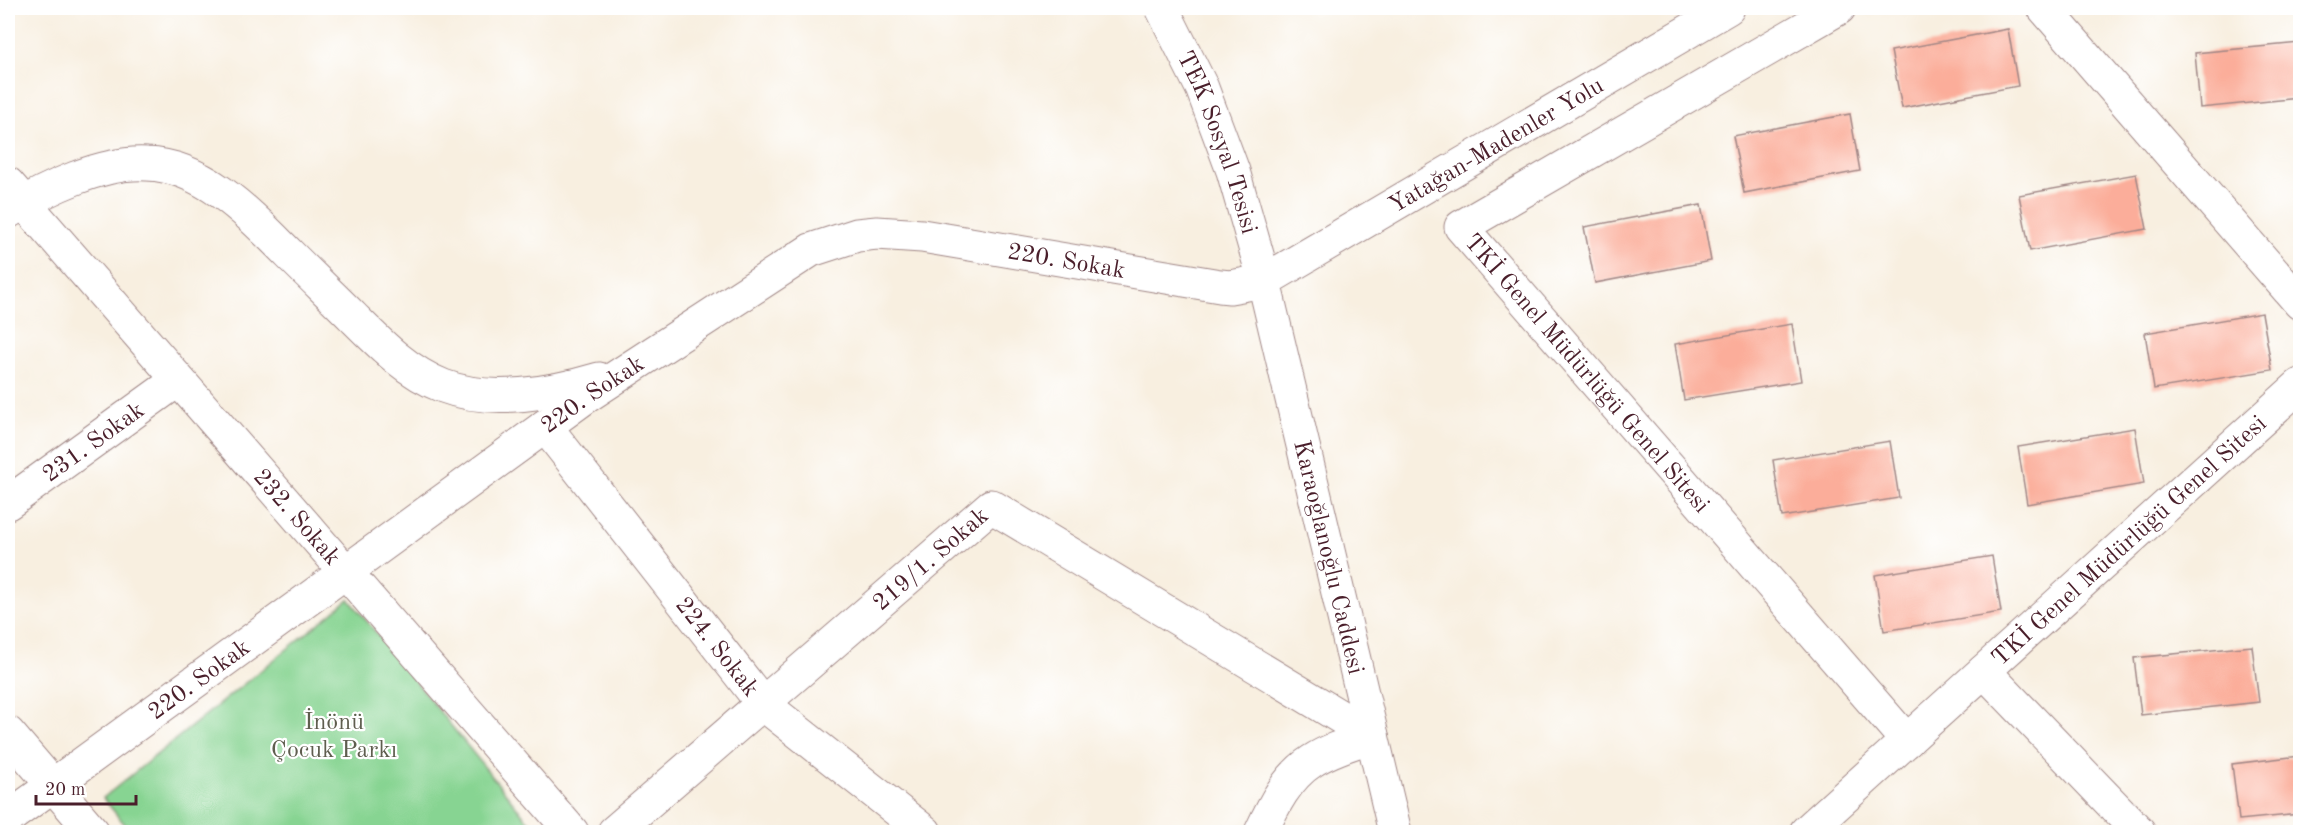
<svg xmlns="http://www.w3.org/2000/svg" width="2308" height="840" font-family="'Old Standard TT',serif">
  <style>
    .green { fill: #87d492; stroke: #687a5e; stroke-width: 1.5 }
    .building { fill: #fbad9a }
    .lines { fill: none; stroke-linecap: round; stroke-linejoin: round }
    .minor-casing { stroke: #a18786; stroke-width: 35 }
    .minor { stroke: #fff; stroke-width: 33 }
    .labels { text-anchor: middle; stroke-width: 4.5; stroke-linejoin: round; paint-order: stroke }
    .street-label { font-size: 24px; fill: #4a1f2b; stroke: #fff }
    .park-label { font-size: 24px; fill: #5f5e4f; stroke: #fff }
  </style>
  <rect width="100%" height="100%" fill="#fff"/>
  <filter id="ink" filterUnits="userSpaceOnUse"><feTurbulence type="fractalNoise" baseFrequency=".0167" numOctaves="2"/><feDisplacementMap in="SourceGraphic" scale="12" xChannelSelector="R" yChannelSelector="G"/><feConvolveMatrix kernelMatrix="1 2 1 2 8 2 1 2 1" color-interpolation-filters="sRGB"/></filter>
  <filter id="wash" filterUnits="userSpaceOnUse"><feTurbulence type="fractalNoise" baseFrequency=".008" numOctaves="4" result="noise"/><feDisplacementMap in="SourceGraphic" scale="24" xChannelSelector="R" yChannelSelector="G"/><feGaussianBlur stdDeviation="1.35" result="paint"/><feColorMatrix in="noise" values="0 0 0 0 0 0 0 0 0 0 0 0 0 0 0 0 0 1.4 0 .05"/><feComposite in="paint" operator="in"/></filter>
  <g filter="url(#wash)">
    <rect width="100%" height="100%" fill="#f8efe0"/>
    <path class="green" d="M349,599L537,832H131L103,798Z"/>
    <g id="blocks">
      <path class="building" d="M2008,29L2018,86L1902,108L1891,51Z
        M2300,43V98L2200,108L2195,53Z
        M1850,114L1860,171L1744,193L1733,136Z
        M2136,174L2147,229L2030,251L2019,195Z
        M1701,205L1711,261L1595,283L1584,227Z
        M2262,313L2272,370L2154,389L2145,333Z
        M1792,324L1801,381L1684,400L1675,344Z
        M2135,428L2144,484L2027,504L2018,447Z
        M1890,441L1899,498L1782,517L1773,460Z
        M1992,556L2001,612L1884,631L1875,575Z
        M2252,646L2259,702L2141,715L2134,658Z
        M2300,756V814L2239,820L2232,764Z"/>
    </g>
  </g>
  <g filter="url(#ink)">
    <use href="#blocks" fill-opacity="0" stroke="#a18786" stroke-width="1.5"/>
    <g class="lines">
      <g class="minor-casing">
        <g id="minor">
          <path id="s1" d="M1162,8L1202,88L1233,171L1260,265L1395,832"/>
          <path id="s2" d="M1839,8L1461,227L1907,741"/>
          <path d="M2044,8L2300,303"/>
          <path id="s3" d="M8,184L572,832"/>
          <path d="M8,212C45,189 103,161 147,164C205,166 250,215 289,254C310,275 332,296 353,317C380,344 407,372 443,386C490,404 552,393 599,379"/>
          <path id="s4" d="M545,426L763,704L925,832"/>
          <path id="s5" d="M8,503L178,380"/>
          <path d="M1984,671L2139,832"/>
          <path d="M8,733L93,832"/>
          <path id="s6" d="M8,818L584,398L811,250L857,235L877,233L922,236L1220,286L1230,287L1264,281L1728,8"/>
          <path id="s7" d="M614,832L991,506L1372,736"/>
          <path d="M1261,832C1273,806 1287,777 1312,761C1330,749 1352,743 1372,736"/>
          <path id="s8" d="M1806,832L2300,385"/>
        </g>
      </g>
      <use href="#minor" class="minor"/>
    </g>
  </g>
  <g class="labels">
    <g class="street-label">
      <text dy="8" stroke="none"><textPath href="#s1" startOffset="146">TEK Sosyal Tesisi</textPath></text>
      <text dy="8" stroke="none"><textPath href="#s6" startOffset="1713">Yatağan-Madenler Yolu</textPath></text>
      <text dy="8" stroke="none"><textPath href="#s6" startOffset="1244">220. Sokak</textPath></text>
      <text dy="8" stroke="none"><textPath href="#s2" startOffset="630">TKİ Genel Müdürlüğü Genel Sitesi</textPath></text>
      <text dy="8" stroke="none"><textPath href="#s6" startOffset="722">220. Sokak</textPath></text>
      <text dy="8" stroke="none"><textPath href="#s5" startOffset="105">231. Sokak</textPath></text>
      <text dy="8" stroke="none"><textPath href="#s3" startOffset="441">232. Sokak</textPath></text>
      <text dy="8" stroke="none"><textPath href="#s8" startOffset="435">TKİ Genel Müdürlüğü Genel Sitesi</textPath></text>
      <text dy="8" stroke="none"><textPath href="#s1" startOffset="576">Karaoğlanoğlu Caddesi</textPath></text>
      <text dy="8" stroke="none"><textPath href="#s7" startOffset="418">219/1. Sokak</textPath></text>
      <text dy="8" stroke="none"><textPath href="#s4" startOffset="280">224. Sokak</textPath></text>
      <text dy="8" stroke="none"><textPath href="#s6" startOffset="236">220. Sokak</textPath></text>
    </g>
    <g class="park-label">
      <text x="334" y="729">İnönü<tspan x="334" dy="28">Çocuk Parkı</tspan></text>
    </g>
  </g>
  <rect width="2308" height="840" fill="none" stroke="#fff" stroke-width="30"/>
  <path d="M36 795v9h100v-9" fill="none" stroke="#4a1f2b" stroke-width="3"/>
  <text x="45" y="795" font-size="18" fill="#4a1f2b" stroke="#ffffff" stroke-width="4.5" paint-order="stroke">20 m</text>
</svg>
